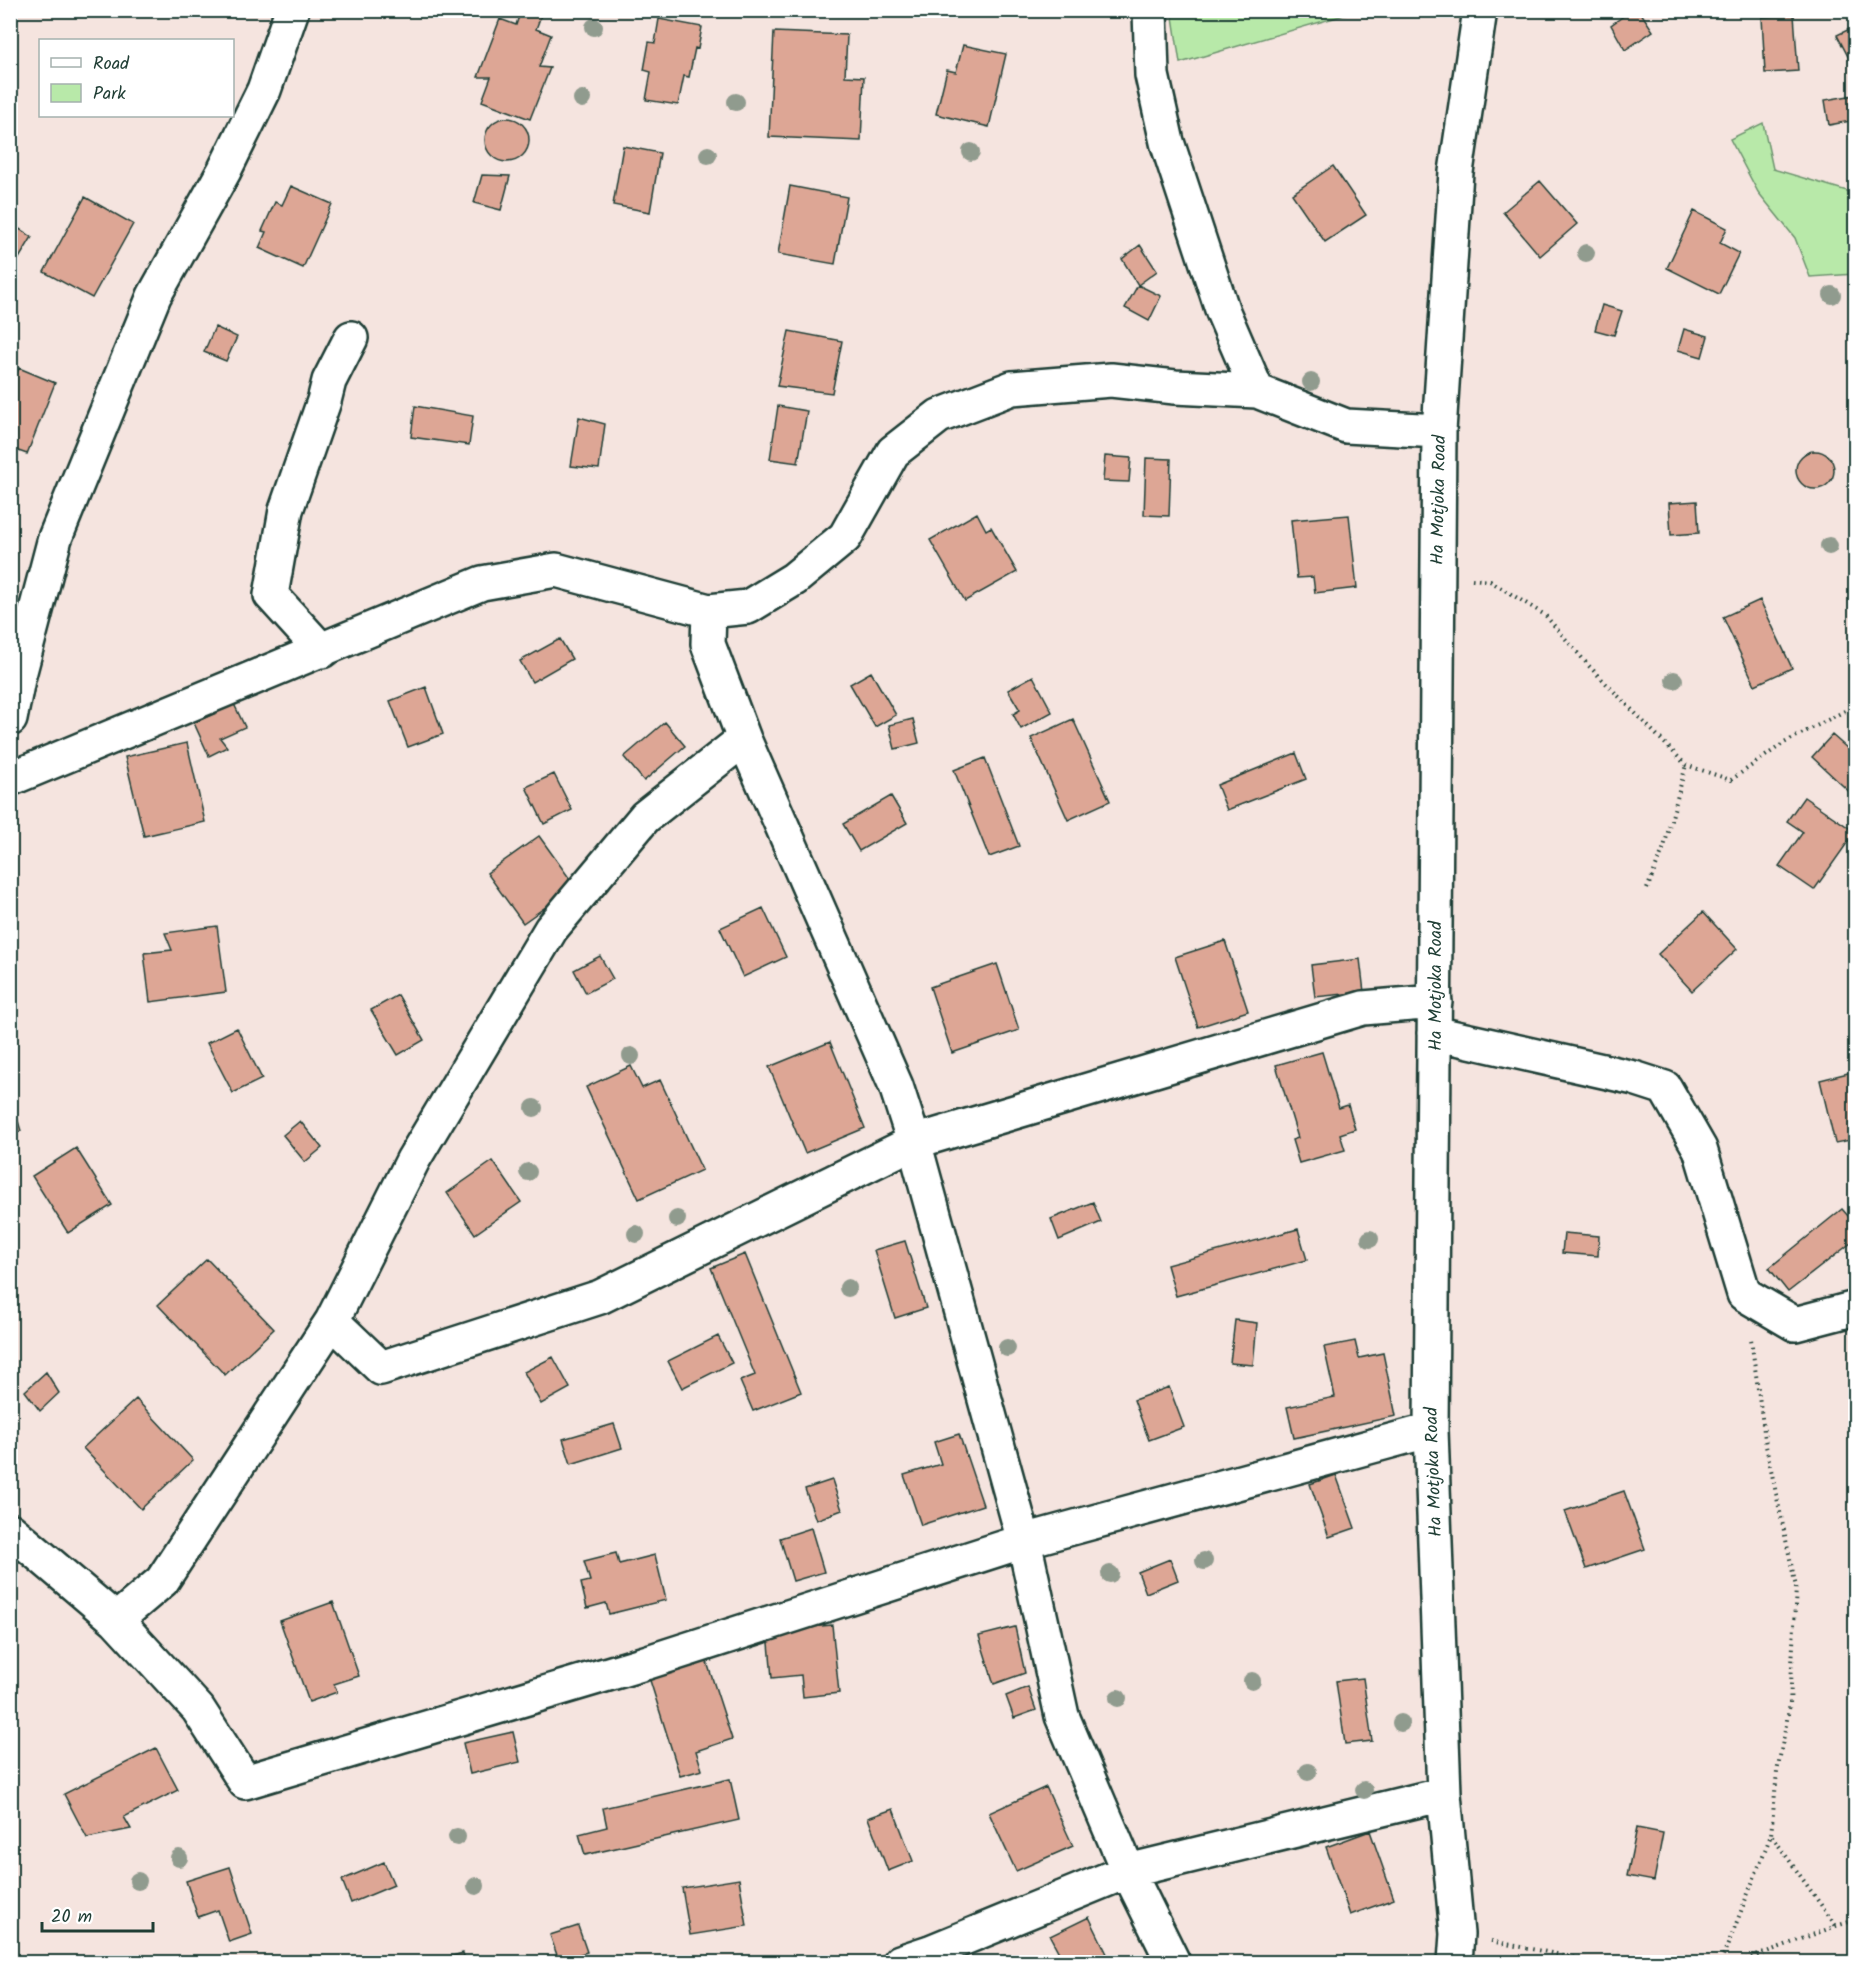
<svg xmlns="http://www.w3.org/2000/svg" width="1866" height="1973" font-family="Kalam,sans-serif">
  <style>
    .green { fill: #b8e9a9; stroke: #6c936e; stroke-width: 1.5 }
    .building { fill: #dda695; stroke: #1f3d34; stroke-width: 1.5 }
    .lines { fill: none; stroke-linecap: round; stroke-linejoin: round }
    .minor-casing { stroke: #1f3d34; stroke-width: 38 }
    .path { stroke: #1f3d34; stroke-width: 4; stroke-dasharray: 1.5 4.5; stroke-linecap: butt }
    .minor { stroke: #fff; stroke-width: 33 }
    .tree { fill: #909b8e }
    .labels { text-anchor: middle; stroke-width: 5; stroke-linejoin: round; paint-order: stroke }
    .street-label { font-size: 18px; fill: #1f3d34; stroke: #fff }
  </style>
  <rect width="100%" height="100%" fill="#f5e4df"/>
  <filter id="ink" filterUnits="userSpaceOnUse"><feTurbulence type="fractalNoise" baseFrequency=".0167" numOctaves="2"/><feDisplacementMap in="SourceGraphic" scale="12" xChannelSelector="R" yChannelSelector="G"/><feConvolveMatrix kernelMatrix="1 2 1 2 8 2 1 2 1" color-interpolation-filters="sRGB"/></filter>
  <g filter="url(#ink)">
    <path class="green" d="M1172,10H1358V11L1180,63Z
      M1763,123L1773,169L1847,191L1855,192V274L1810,277L1795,238L1758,192L1730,139Z"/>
    <path class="building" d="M521,10H543L536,29L551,35L539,67L550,68L530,119L482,101L491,77H478L500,19L516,25Z
      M1632,10H1639L1653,31L1625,50L1611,25Z
      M1794,15L1798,71L1765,73L1762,17Z
      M659,19L702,27L698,49L695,48L689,77L684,76L678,105L646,100L651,72L644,70L649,42L655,43Z
      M1856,26V65L1853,66L1837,35Z
      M774,32L847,35L845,76L864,77L861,141L769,137Z
      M963,45L1006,54L989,127L936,114L947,70L956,72Z
      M1855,95L1856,120L1829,125L1825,100Z
      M485 140a22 22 0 1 1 44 0a22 22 0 1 1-44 0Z
      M623,146L660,153L650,212L613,205Z
      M1333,166L1366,215L1325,242L1292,194Z
      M482,175L510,176L501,210L474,203Z
      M1540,181L1577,224L1540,256L1503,212Z
      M291,186L332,204L303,268L259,248L266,232L262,231L275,202L282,205Z
      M790,186L847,197L835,264L778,254Z
      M85,197L133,224L92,298L44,272Z
      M1694,211L1727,228L1720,243L1739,253L1719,294L1667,268Z
      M10,223L32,237L18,260L10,255Z
      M1140,245L1157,271L1138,285L1122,259Z
      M1138,285L1161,296L1149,321L1125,308Z
      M1602,305L1622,311L1614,335L1595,330Z
      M215,327L237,337L226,361L204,352Z
      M1684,329L1708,336L1702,357L1678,350Z
      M789,331L842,341L832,393L777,386Z
      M19,368L55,383L27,454L10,448V389Z
      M415,406L473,416L469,445L411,437Z
      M778,406L807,411L798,463L770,459Z
      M579,417L605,424L599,469L571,466Z
      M1796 470a19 19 0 1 1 38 0a19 19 0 1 1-38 0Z
      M1105,456L1131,458L1129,482L1103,481Z
      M1146,458L1171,459L1169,516L1144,515Z
      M1697,501L1699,533L1671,535L1669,503Z
      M977,513L986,530L991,527L1017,572L965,601L930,540Z
      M1349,515L1357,588L1315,593L1313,577L1297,578L1291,520Z
      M1760,600L1792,668L1755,685L1723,617Z
      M560,639L572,659L532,682L520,661Z
      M871,672L896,715L875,727L850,684Z
      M1033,676L1052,712L1021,729L1013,714L1020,710L1008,690Z
      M426,687L443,734L408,747L390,701Z
      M234,704L245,727L220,738L227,747L209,756L194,723Z
      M913,719L919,743L895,749L889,725Z
      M1073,719L1110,801L1068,820L1031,738Z
      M665,722L685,746L644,781L624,757Z
      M1832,735L1856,756V798L1812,757Z
      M187,743L205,822L144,836L125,757Z
      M1296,753L1306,779L1227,810L1217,785Z
      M985,758L1019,846L989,857L954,770Z
      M554,774L572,810L544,824L526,787Z
      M891,796L907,823L859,851L843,824Z
      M1804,797L1855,832L1814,890L1779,866L1803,832L1787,821Z
      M539,836L575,886L523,923L487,873Z
      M763,908L786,957L743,977L720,928Z
      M1703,912L1737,949L1692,991L1658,954Z
      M217,926L226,992L150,1002L144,953L172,950L165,933Z
      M1225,941L1248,1011L1198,1027L1175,957Z
      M600,956L613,979L586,993L574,970Z
      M1360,959L1364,992L1315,997L1311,965Z
      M997,964L1019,1030L952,1053L930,987Z
      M398,995L424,1040L398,1055L371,1010Z
      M237,1028L262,1079L233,1093L207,1043Z
      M830,1042L865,1128L805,1153L769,1067Z
      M1322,1052L1339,1108L1348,1105L1355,1129L1340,1134L1345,1150L1299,1163L1292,1140L1298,1138L1276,1065Z
      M631,1066L642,1088L660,1080L702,1170L639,1199L586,1087Z
      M1856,1071V1139L1835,1143L1820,1080Z
      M10,1094L21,1131L10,1134Z
      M300,1121L322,1148L305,1162L283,1135Z
      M76,1148L112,1205L68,1233L32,1176Z
      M493,1161L521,1202L475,1234L447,1193Z
      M1093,1202L1101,1222L1059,1240L1051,1219Z
      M1842,1209L1856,1225V1239L1788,1292L1769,1268Z
      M1298,1229L1307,1260L1176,1296L1167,1265Z
      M1564,1233L1599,1236L1598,1256L1562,1253Z
      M905,1241L926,1308L895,1318L874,1250Z
      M745,1254L801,1392L753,1411L740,1381L755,1375L711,1268Z
      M207,1259L274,1329L225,1375L158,1305Z
      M1235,1320L1257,1323L1253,1365L1230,1363Z
      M718,1336L732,1363L682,1388L668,1361Z
      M1355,1341L1359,1358L1383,1353L1396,1416L1294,1438L1287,1407L1335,1397L1324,1347Z
      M553,1357L570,1388L541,1404L524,1372Z
      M46,1372L59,1393L40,1411L25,1391Z
      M1169,1387L1184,1427L1149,1440L1134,1400Z
      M136,1399L193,1460L141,1509L83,1448Z
      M614,1424L622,1448L571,1464L563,1439Z
      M959,1434L983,1505L921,1525L904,1475L941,1464L934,1442Z
      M1336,1475L1355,1528L1329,1537L1310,1484Z
      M832,1480L842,1510L816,1520L805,1489Z
      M1624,1491L1645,1549L1586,1569L1565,1511Z
      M811,1528L824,1572L793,1581L780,1538Z
      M616,1553L619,1564L655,1555L666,1600L609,1614L606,1603L587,1608L581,1583L590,1581L584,1561Z
      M1170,1559L1178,1580L1146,1593L1138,1572Z
      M333,1602L359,1676L334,1684L337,1692L309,1702L280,1621Z
      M832,1625L839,1693L803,1697L801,1675L772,1678L768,1631Z
      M1015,1627L1025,1673L994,1684L979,1636Z
      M705,1656L732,1739L696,1751L702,1770L680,1776L648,1674Z
      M1363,1678L1372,1741L1345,1744L1336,1681Z
      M1028,1687L1036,1710L1014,1718L1006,1696Z
      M513,1732L520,1762L470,1774L463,1743Z
      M156,1748L178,1790L124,1817L131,1829L87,1838L64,1794Z
      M730,1779L739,1820L585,1855L579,1834L607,1827L603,1808Z
      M1046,1787L1073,1846L1016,1871L989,1813Z
      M893,1809L913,1861L888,1871L868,1818Z
      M1637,1828L1663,1833L1654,1881L1627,1876Z
      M1370,1831L1394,1899L1350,1915L1326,1847Z
      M384,1862L394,1885L351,1903L342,1880Z
      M230,1867L252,1934L229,1942L218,1910L198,1917L186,1881Z
      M739,1879L747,1926L690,1935L682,1888Z
      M1089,1917L1111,1962H1064L1050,1936Z
      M578,1926L587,1952L559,1961L550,1935Z
      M463,1953L466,1962H435V1961Z"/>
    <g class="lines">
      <g class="minor-casing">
        <path id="minor" d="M1150,10L1152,75L1167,142L1223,312L1257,391
          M709,611L708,644L744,739L896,1086L914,1142L1024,1541L1062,1716L1128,1871L1173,1962
          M322,651L271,595L286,510L324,401L329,381L351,338
          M10,719L18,679L55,538L154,296L224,171L264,90L292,10
          M10,779L482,583L556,570L709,611L748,607L794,579L845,537L893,452L939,416L1012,388L1111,380L1175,387L1257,391L1346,426L1439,431
          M1434,1033L1634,1078L1665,1088L1700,1149L1744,1294L1795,1324L1856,1308
          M332,1321L381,1368L600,1297L914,1142L1363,1008L1435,1002
          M10,1530L116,1620L198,1709L245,1782L645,1663L1024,1541L1431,1430
          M116,1620L162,1581L332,1321L413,1160L551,929L645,817L744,739
          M900,1962L930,1952L1128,1871L1444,1794
          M1455,1962L1457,1934L1444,1794L1431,1430L1439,431L1456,172L1480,10"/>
      </g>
      <path class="path" d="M1472,579L1490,581L1545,615L1589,666L1686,765L1731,780L1784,743L1856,705
        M1647,889L1664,847L1686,765
        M1772,1836L1836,1926
        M1491,1941L1597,1962
        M1721,1962L1771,1835L1777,1772L1790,1704L1796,1587L1766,1446L1751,1339
        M1740,1962L1836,1926L1856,1920"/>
      <use href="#minor" class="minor"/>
    </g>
    <g class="tree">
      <circle cx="594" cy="27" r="9"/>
      <circle cx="582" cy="99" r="9"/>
      <circle cx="736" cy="102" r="9"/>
      <circle cx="971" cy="152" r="9"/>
      <circle cx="708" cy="155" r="9"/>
      <circle cx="1586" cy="253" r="9"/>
      <circle cx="1832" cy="295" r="9"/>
      <circle cx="1311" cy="382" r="9"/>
      <circle cx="1829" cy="546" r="9"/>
      <circle cx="1674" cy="680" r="9"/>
      <circle cx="631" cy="1056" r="9"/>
      <circle cx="534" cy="1108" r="9"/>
      <circle cx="528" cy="1172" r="9"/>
      <circle cx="677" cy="1219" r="9"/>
      <circle cx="636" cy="1234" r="9"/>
      <circle cx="1370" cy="1239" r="9"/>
      <circle cx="848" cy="1288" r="9"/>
      <circle cx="1007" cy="1348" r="9"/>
      <circle cx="1204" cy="1561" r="9"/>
      <circle cx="1110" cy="1574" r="9"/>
      <circle cx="1252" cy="1681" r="9"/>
      <circle cx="1118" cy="1698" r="9"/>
      <circle cx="1401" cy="1723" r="9"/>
      <circle cx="1308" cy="1772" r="9"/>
      <circle cx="1364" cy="1790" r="9"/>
      <circle cx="457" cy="1837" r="9"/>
      <circle cx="179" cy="1858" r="9"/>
      <circle cx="138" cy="1881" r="9"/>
      <circle cx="476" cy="1886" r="9"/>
    </g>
  </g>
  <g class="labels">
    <g class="street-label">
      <text transform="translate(1438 500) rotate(-89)" y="6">Ha Motjoka Road</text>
      <text transform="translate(1435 986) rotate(-90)" y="6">Ha Motjoka Road</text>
      <text transform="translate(1433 1472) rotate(-92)" y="6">Ha Motjoka Road</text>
    </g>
  </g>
  <rect width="1866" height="1973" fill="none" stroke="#fff" stroke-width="36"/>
  <rect x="18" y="18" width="1830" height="1937" fill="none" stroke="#1f3d34" stroke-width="2" filter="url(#ink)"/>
  <rect x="39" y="39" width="195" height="78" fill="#ffffff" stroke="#a5b1ae" stroke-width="1.5"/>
  <rect x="51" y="58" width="30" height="9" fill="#ffffff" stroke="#a5b1ae" stroke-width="1.5"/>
  <text x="93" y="69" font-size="18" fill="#1f3d34">Road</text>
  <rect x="51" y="84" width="30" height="18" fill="#b8e9a9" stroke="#a5b1ae" stroke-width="1.5"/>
  <text x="93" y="99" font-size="18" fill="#1f3d34">Park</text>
  <path d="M42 1922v9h111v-9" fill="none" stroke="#1f3d34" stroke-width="3"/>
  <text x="51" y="1922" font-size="18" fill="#1f3d34" stroke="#ffffff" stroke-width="4.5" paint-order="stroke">20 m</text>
</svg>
